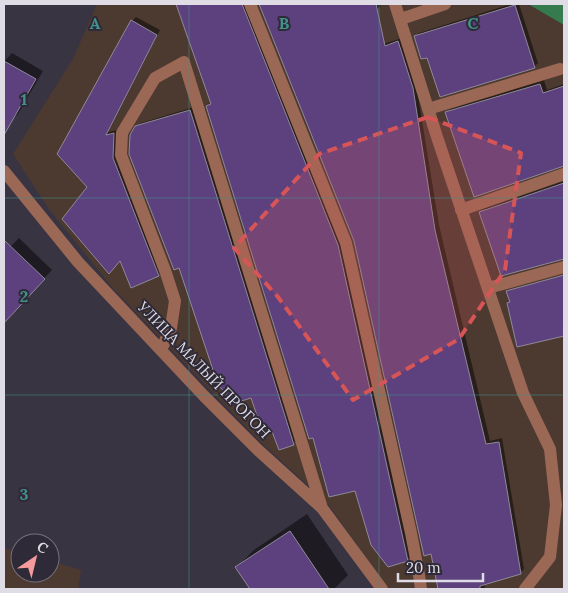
<svg xmlns="http://www.w3.org/2000/svg" width="568" height="593" font-family="Lora,serif">
  <style>
    .industrial { fill: #4c3a31 }
    .forest { fill: #357b4d }
    .shadow { fill: #0007 }
    .building { fill: #5c417e; stroke: #8f8999 }
    .lines { fill: none; stroke-linecap: round; stroke-linejoin: round }
    .minor { stroke: #9c6856; stroke-width: 12 }
    .marked { fill: #d85557; fill-opacity: 0.2; stroke: #d85557; stroke-width: 4; stroke-dasharray: 10 6; stroke-linejoin: round }
    .grid { fill: none; stroke: #43908c; stroke-width: 1; stroke-opacity: 0.55 }
    .labels { text-anchor: middle; stroke-width: 4; stroke-linejoin: round; paint-order: stroke }
    .street-label { font-size: 15px; fill: #dfdce5; stroke: #2f2a37 }
    .grid-label { font-size: 16px; text-anchor: middle; font-weight: bold; fill: #43908c; stroke: #2f2a37; stroke-width: 4; stroke-linejoin: round; paint-order: stroke }
  </style>
  <rect width="100%" height="100%" fill="#393442"/>
  <path class="industrial" d="M97,4H528L564,25V589H389L328,504L263,444L209,389L112,287L48,208L13,154L73,59Z
    M4,548L20,552V573H50V561L81,570L78,589H4Z"/>
  <path class="forest" d="M528,4H564V25Z"/>
  <path class="shadow" d="M177,4H247L342,241L411,556L407,560L314,436L207,106L211,102Z
    M260,4H380L381,6L376,10L296,72L402,38L416,83L439,225L490,441L502,438L524,569L520,573L484,583L485,589H440L432,552L355,240Z
    M511,4H519L538,63L534,67L428,56L415,37L419,33Z
    M136,17L160,30L108,132L117,130L162,271L158,275L89,187L132,21Z
    M12,53L43,71L18,114L10,122L4,119V62Z
    M544,80L547,90L564,84V165H561L447,113L451,109Z
    M194,107L297,439L293,444L272,428L252,397L136,127L141,123Z
    M564,181V249L501,271L480,213L484,209Z
    M19,238L52,270L9,315L4,310V253Z
    M307,514L348,575L334,589H252L237,567L254,550Z"/>
  <path class="building" d="M176,4H242L338,245L408,561L388,567L371,545L355,491L329,497L313,438L309,439L206,106L211,104Z
    M259,4H376L385,46L398,41L413,88L435,230L486,444L499,442L521,574L480,586V589H438L431,554L424,556L354,241Z
    M515,5L535,68L440,97L427,58L421,59L414,36Z
    M131,20L157,35L106,135L114,133L113,158L159,276L131,288L120,261L109,274L62,219L87,187L57,154Z
    M4,61L36,79L4,135Z
    M540,84L543,93L564,86V166L474,197L445,112Z
    M190,110L294,445L279,450L271,429L263,433L251,398L235,403L218,385L179,268L174,270L129,154L130,135L135,126Z
    M564,183V259L501,276L479,212Z
    M4,240L45,279L4,323Z
    M564,275V336L517,347L507,303L510,302L506,291Z
    M290,531L329,589H250L235,567Z"/>
  <g class="lines">
    <path class="minor" d="M250,4L346,243L411,533L419,575L421,589
      M395,4L437,137L523,393L550,449L556,505L550,557L525,589
      M401,19L445,4
      M428,109L560,69
      M4,171L78,262L204,396L258,450L322,508L382,589
      M461,210L564,174
      M488,288L564,267
      M161,350L171,328L175,301L166,273L121,155L122,133L155,78L184,62L322,508"/>
  </g>
  <path class="marked" d="M428,117L521,153L505,270L459,339L353,400L278,297L234,248L319,154Z"/>
  <path class="grid" d="M189,4V589M379,4V589M4,198H564M4,395H564"/>
  <g class="labels">
    <g class="street-label">
      <text transform="translate(204 370) rotate(46)" y="5">УЛИЦА МАЛЫЙ ПРОГОН</text>
    </g>
  </g>
  <g class="grid-label">
    <text x="95" y="29">A</text>
    <text x="284" y="29">B</text>
    <text x="473" y="29">C</text>
    <text x="24" y="105">1</text>
    <text x="24" y="302">2</text>
    <text x="24" y="500">3</text>
  </g>
  <rect width="568" height="593" fill="none" stroke="#dfdce5" stroke-width="10"/>
  <g transform="translate(35 558) rotate(35)"><circle r="24" fill="#2f2a37" stroke="#75717d"/>
  <path d="M0-4L9 19L0 12L-9 19Z" fill="#f59b9e"/>
  <text y="-8" font-size="14" font-weight="bold" text-anchor="middle" fill="#dfdce5">С</text>
  </g>
  <path d="M398 573v8h85v-8" fill="none" stroke="#dfdce5" stroke-width="2.5"/>
  <text x="406" y="573" font-size="15" fill="#dfdce5" stroke="#2f2a37" stroke-width="4" paint-order="stroke">20 m</text>
</svg>
